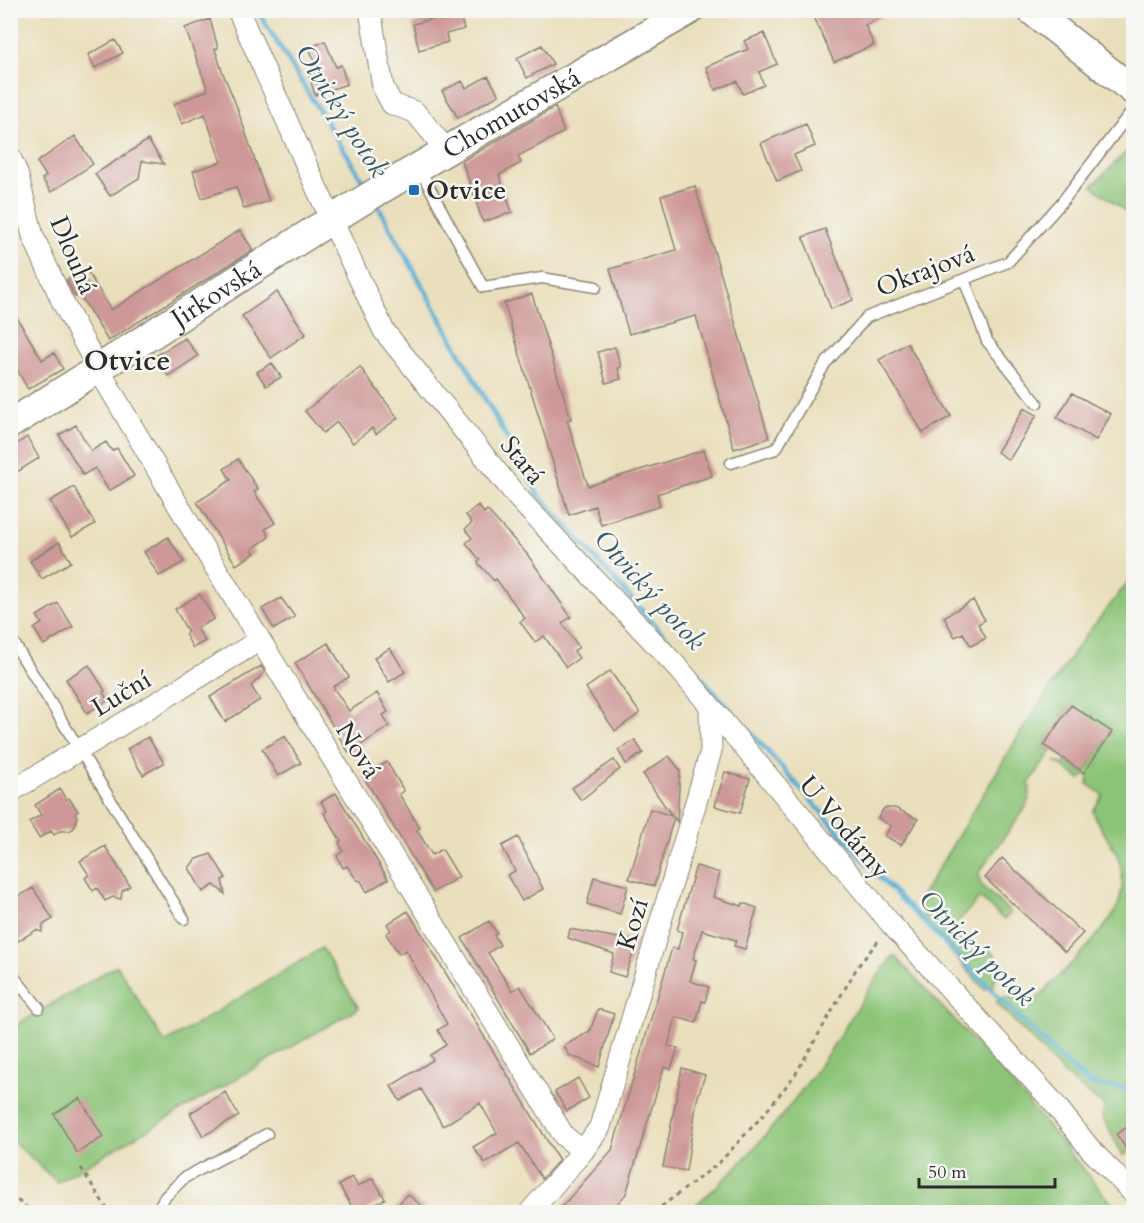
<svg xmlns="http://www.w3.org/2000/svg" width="1144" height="1223" font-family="Cardo,serif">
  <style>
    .green { fill: #8cc477; stroke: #5c7851; stroke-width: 1.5 }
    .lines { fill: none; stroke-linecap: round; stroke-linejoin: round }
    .stream { stroke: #55acd2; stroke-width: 5 }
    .building { fill: #cd9897 }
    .lane-casing { stroke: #8a8574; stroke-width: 13 }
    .street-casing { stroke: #8a8574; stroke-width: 23 }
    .secondary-casing { stroke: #8a8574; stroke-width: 31 }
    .path { stroke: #8a8574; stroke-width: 3; stroke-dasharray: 4.5 4.5; stroke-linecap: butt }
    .lane { stroke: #fff; stroke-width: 10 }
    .street { stroke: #fff; stroke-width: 21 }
    .secondary { stroke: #fff; stroke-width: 28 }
    .poi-dot { fill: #1f6fb2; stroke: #f6f6f2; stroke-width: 2 }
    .labels { text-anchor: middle; stroke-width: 5; stroke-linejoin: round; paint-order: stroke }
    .street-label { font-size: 26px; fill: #2b2b2b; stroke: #f6f6f2 }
    .poi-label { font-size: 26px; font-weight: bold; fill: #2b2b2b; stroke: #f6f6f2; text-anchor: start }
    .water-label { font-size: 27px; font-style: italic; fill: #3a5865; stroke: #f6f6f2 }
    .quarter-label { font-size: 28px; font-weight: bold; fill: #2b2b2b; stroke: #f6f6f2 }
  </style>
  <rect width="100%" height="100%" fill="#f6f6f2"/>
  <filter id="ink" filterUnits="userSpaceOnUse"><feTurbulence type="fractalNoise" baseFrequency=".0167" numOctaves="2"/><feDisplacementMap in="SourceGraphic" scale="12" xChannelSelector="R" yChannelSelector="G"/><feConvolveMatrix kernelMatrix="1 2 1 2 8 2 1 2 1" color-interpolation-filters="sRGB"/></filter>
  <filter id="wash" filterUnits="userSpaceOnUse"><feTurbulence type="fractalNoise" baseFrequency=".008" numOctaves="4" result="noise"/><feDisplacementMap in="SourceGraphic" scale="24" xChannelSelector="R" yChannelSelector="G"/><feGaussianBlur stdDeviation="1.35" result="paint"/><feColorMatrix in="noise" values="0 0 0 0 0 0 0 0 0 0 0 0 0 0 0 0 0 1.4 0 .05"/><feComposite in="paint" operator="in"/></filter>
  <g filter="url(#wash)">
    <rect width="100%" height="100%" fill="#eadfbc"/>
    <path class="green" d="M1133,145V217L1092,186Z
      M1133,576V1148L1123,1156L1102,1116L1105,1107L1067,1077L996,1002C1015,985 1018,1014 1039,997C1059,975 1111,928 1119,902C1123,889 1123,873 1119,860C1114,842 1097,829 1093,811L1103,795L1087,784L1089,777L1086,775L1080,779L1055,761L1063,765L1066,761L1084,773L1111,733L1070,706L1044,745L1052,751L1028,785L1030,787L1029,798L1025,809L979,872L981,885L1011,913L1004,920L980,898L949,931L978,958L988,949L995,955L997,971L993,988L989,984L985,990L929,927L918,902L1019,735L1079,644Z
      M322,948L359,1008L57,1182L11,1139L10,1029L117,965L165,1043Z
      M894,955L1005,1075L1119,1212H687C742,1168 787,1113 827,1055C850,1021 868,986 894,955Z"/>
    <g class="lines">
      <path class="stream" d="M257,10L368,189
        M376,202L538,494L882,880L1060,1058L1090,1084L1134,1090"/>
    </g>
    <g id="blocks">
      <path class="building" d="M811,10H895L865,25L874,45L834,62Z
        M459,12L464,29L446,34L448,42L419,50L413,24Z
        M210,19L218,48L215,49L222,71L235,102L269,201L244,209L236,187L202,198L193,171L221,162L205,114L182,124L174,104L208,90L185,28Z
        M764,33L777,64L759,72L764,85L743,94L737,81L715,90L706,67L748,49L744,41Z
        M115,40L123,53L95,68L88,55Z
        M325,41L336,67L341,65L347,84L315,95L309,76L317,72L316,68H318L309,48Z
        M542,45L553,64L527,78L517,58Z
        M488,76L499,95L458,118L442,91L462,81L466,88Z
        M555,107L564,132L518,156L521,163L499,175L512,212L483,222L462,161Z
        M806,124L815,146L794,155L801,171L777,181L761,143Z
        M75,136L93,164L51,192L42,179L46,176L37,162Z
        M148,140L164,164L142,161L139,178L110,196L95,174Z
        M695,186L769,438L734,449L696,316L629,334L610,269L676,250L661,196Z
        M825,229L853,300L831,309L803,237Z
        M240,230L253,250L108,341L80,295L75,297L67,280L86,269L111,310Z
        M277,292L306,334L271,358L242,316Z
        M532,294L571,419L567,420L588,486L704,450L712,476L657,494L660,506L601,525L595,506L569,515L504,303Z
        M10,306L42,360L54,353L63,369L28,389L10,357Z
        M185,338L198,356L168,376L154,357Z
        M907,343L951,416L923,433L879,360Z
        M615,347L621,367L618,368L621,379L606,383L598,352Z
        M272,363L281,377L266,386L257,372Z
        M360,367L398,418L376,434L372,428L353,443L337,422L323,433L305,411Z
        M1072,393L1111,414L1096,440L1057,418Z
        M1024,408L1037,415L1009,460L997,452Z
        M76,425L91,451L106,442L112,451L117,448L134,476L109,491L95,468L83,475L59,435Z
        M27,437L39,458L17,472L10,461V449Z
        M238,459L258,489L254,492L275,523L265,529L269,537L252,549L255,553L236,565L197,502L231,480L224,469Z
        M74,487L95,524L72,537L50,501Z
        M478,505L484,513L487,510L527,554L571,617L562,623L579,647L574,651L579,658L566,667L544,636L535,642L520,622L525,618L496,579L494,581L478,563L480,560L466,543L472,538L465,529L472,523L466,515Z
        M168,537L184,562L159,576L144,552Z
        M59,542L71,562L42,579L30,561Z
        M200,594L214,619L197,628L205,641L193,648L185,634L188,632L175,609Z
        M281,598L295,617L274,629L262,609Z
        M973,600L985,620L978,624L986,638L971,646L963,633L955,637L944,617Z
        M58,603L73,627L44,645L34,629L42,623L37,616Z
        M328,643L349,677L333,687L349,711L377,693L388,712L383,715L389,726L349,753L295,663Z
        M390,648L405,672L389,682L374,658Z
        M89,665L105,691L103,692L108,701L87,713L66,679Z
        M261,666L265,672L251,686L260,700L225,722L210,697Z
        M610,671L640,713L615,731L586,688Z
        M1071,705L1112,732L1084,773L1044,745Z
        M285,736L301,763L278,776L262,749Z
        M148,737L164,763L143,775L127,749Z
        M635,740L643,753L626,764L618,750Z
        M669,756L680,770L677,822L674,817L654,886L629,879L650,809L672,816L643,774Z
        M614,760L620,769L581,800L572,788Z
        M387,762L404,791L399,794L420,828L417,830L432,855L442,849L459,877L433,892L363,776Z
        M725,772L750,779L740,813L715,806Z
        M60,789L66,800L69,798L78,811L75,813L77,817L74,828L69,831H60L54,835L51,831L39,838L29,822L41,815L35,805Z
        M336,793L388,879L367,892L361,881L357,880L347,866L343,868L337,856L343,851L339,842L341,841L324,813L327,811L321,802Z
        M884,808H895L918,819L901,845L885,836L891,826L878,818Z
        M518,837L543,889L522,901L507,875L515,871L502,846Z
        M105,846L130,886L122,891L121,899L113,897L105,901L97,888L93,891L85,878L89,875L80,861Z
        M211,854L226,878L222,880L225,894L214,885L203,892L189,868L195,860Z
        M1002,858L1083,933L1065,952L985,878Z
        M696,866L720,873L713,897L742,906L743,903L757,908L745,949L734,946L736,940L702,930L693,959L696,960L690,981L709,987L705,1002L702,1001L696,1023L676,1017L668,1046L678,1048L671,1069L664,1067L626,1194L610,1212H557L612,1150L672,948L678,949L682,932L677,930Z
        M594,877L628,886L620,914L587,904Z
        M33,888L53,919L43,925L42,932L36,930L10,946V901Z
        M408,911L559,1160L542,1179L519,1143L485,1163L473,1147L497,1133L480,1103L443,1126L421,1089L400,1101L391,1086L433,1060L430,1055L446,1045L438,1030L447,1024L406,950L399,954L386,934L391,930L387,924Z
        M489,921L497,933L494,935L500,945L488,953L512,991L520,986L553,1039L530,1053L462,938Z
        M570,929L634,941L638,939L625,977L609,972L614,954L568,938Z
        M598,1009L614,1014L599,1067L569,1055L564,1046L590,1031Z
        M682,1068L705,1075L697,1100L686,1171L663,1167Z
        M578,1078L589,1098L567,1111L555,1092Z
        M225,1092L239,1116L203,1136L190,1113Z
        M80,1098L103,1137L77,1153L54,1114Z
        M1134,1123V1160L1116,1134Z
        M352,1177L358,1186L373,1178L385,1199L363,1212H355L339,1185Z
        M407,1194L430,1212H392Z"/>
    </g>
  </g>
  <g filter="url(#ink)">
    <use href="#blocks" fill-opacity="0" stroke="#8a8574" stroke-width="1.5"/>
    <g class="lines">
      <g class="lane-casing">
        <path id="lane" d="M419,168L483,287L542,278L596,287
          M964,279L987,341L1037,403
          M731,463L776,449L825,364L867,317L1008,262L1062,202L1134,108
          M10,637L184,919
          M10,972L39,1008
          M156,1212L165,1197L184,1178L267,1134"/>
      </g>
      <g class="street-casing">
        <path id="street" d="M238,10L317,189L384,331L518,498L680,670L891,924L1053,1102L1091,1150L1134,1194
          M370,10L383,87L392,104L415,112L447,151
          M10,157L17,173L33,236L63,303L99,370L198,539L564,1136L583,1151
          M10,792L260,640
          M530,1212L583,1151L600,1127L711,751L710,707"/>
      </g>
      <g class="secondary-casing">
        <g id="secondary">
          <path d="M1031,10L1134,91"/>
          <path id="s1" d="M10,424C126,353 237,278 352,207C463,139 577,76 690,10"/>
        </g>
      </g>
      <path class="path" d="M81,1168L109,1212
        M10,1195L33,1212
        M654,1212L719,1163L765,1113L795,1075L858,966L879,940"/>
      <use href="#lane" class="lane"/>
      <use href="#street" class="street"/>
      <use href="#secondary" class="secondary"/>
    </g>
  </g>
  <rect class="poi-dot" x="408" y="184" width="12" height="12" rx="3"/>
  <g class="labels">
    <g class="street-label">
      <text dy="9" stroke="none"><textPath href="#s1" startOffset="590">Chomutovská</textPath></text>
      <text transform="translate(74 255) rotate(67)" y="9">Dlouhá</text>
      <text transform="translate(925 270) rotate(-21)" y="9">Okrajová</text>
      <text dy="9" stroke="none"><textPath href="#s1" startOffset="244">Jirkovská</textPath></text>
      <text transform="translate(523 460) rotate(51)" y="9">Stará</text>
      <text transform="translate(121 693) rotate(-31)" y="9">Luční</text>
      <text transform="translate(359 750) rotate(58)" y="9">Nová</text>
      <text transform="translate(845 827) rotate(50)" y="9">U Vodárny</text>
      <text transform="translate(632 924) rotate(-73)" y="9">Kozí</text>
    </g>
    <g class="poi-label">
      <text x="426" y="199">Otvice</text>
    </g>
    <g class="water-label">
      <text transform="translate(342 111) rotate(58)" y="9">Otvický potok</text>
      <text transform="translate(650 590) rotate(48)" y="9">Otvický potok</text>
      <text transform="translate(977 948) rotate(45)" y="9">Otvický potok</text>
    </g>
    <g class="quarter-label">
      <text x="127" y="370">Otvice</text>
    </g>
  </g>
  <rect width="1144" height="1223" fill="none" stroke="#f6f6f2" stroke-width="36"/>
  <path d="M919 1178v9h136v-9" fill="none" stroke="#2b2b2b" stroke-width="3"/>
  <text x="928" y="1178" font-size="18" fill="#2b2b2b" stroke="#f6f6f2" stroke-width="4.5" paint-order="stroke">50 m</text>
</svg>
